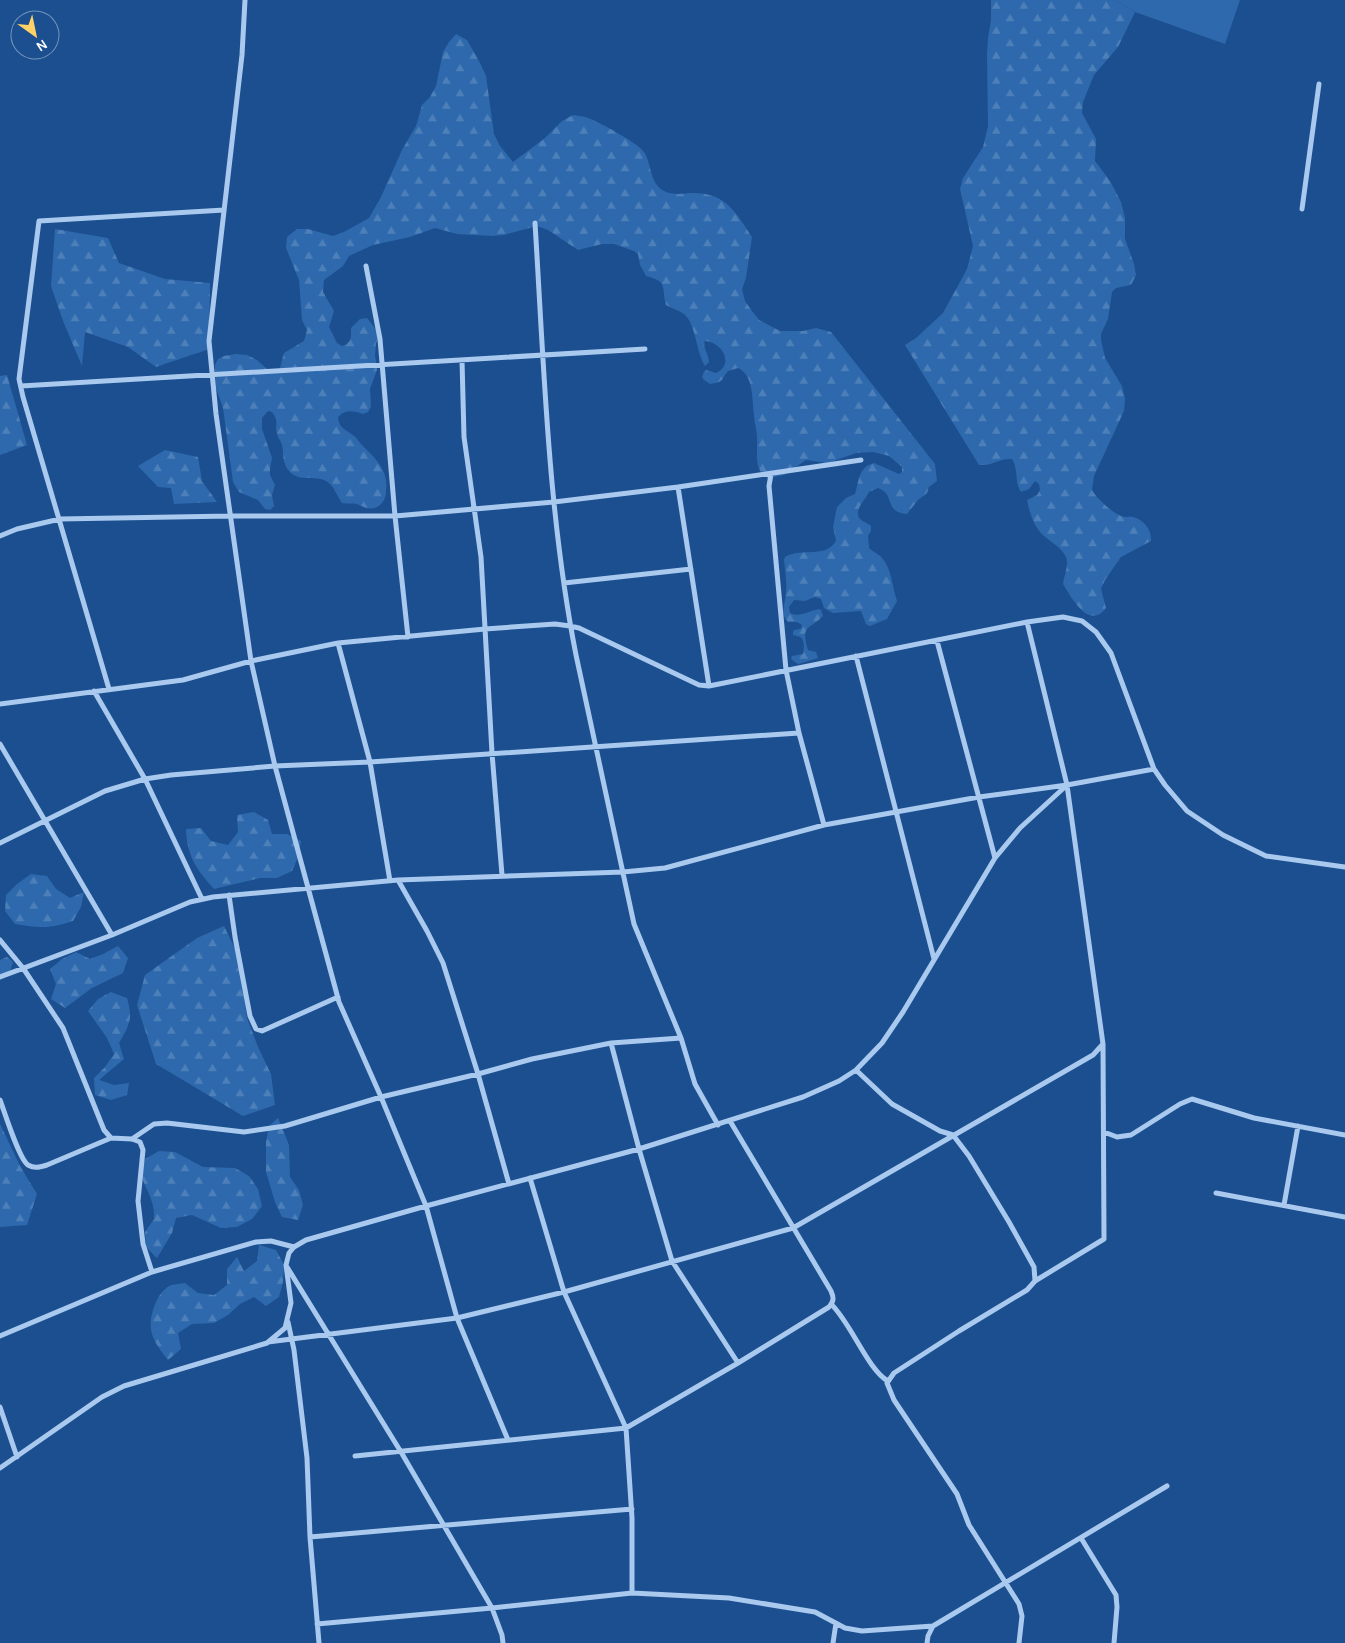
<svg xmlns="http://www.w3.org/2000/svg" width="1345" height="1643" font-family="Karla,sans-serif">
  <style>
    .grass { fill: #2e69ad }
    .forest { fill: url(#forest-firs) }
    .lines { fill: none; stroke-linecap: round; stroke-linejoin: round }
    .minor { stroke: #a9c9ee; stroke-width: 5 }
  </style>
  <defs>
    <pattern id="forest-firs" width="22" height="20" patternUnits="userSpaceOnUse" patternTransform="scale(1.25)"><rect width="22" height="20" fill="#2e69ad"/><path d="M5 1l3.5 6h-7zM16 11l3.5 6h-7z" fill="#4d80b9"/></pattern>
  </defs>
  <rect width="100%" height="100%" fill="#1b4f8f"/>
  <path class="grass" d="M1114,0H1240L1225,44L1135,12Z"/>
  <path class="forest" d="M991,0H1114L1135,12L1118,47L1094,75L1083,102L1082,113L1096,139L1095,161L1110,181L1121,202L1125,218V239L1134,264L1136,275L1131,285L1116,288L1112,292L1108,319L1101,334V340L1105,358L1122,386L1125,399L1124,411L1094,476L1092,490C1096,498 1113,513 1121,516C1125,518 1130,516 1133,517C1144,520 1152,530 1151,541L1121,557L1105,580L1101,589L1106,608C1089,631 1071,597 1063,584C1064,576 1069,565 1066,557C1061,546 1048,541 1041,533C1033,524 1029,511 1027,500L1037,495L1040,490L1039,484L1035,481L1029,489L1021,492C1014,482 1019,470 1012,459C999,458 993,466 979,465L905,345L916,338L943,313L967,269L973,246L960,189L963,178L983,147L988,126L987,54L988,38L991,20Z
    M456,34L467,40L480,63L486,76L494,134L500,146L513,162L545,138L562,121L573,115C578,116 583,116 588,118C599,122 638,143 644,152C652,164 649,183 664,191C672,195 682,194 691,193C725,192 735,211 752,237L746,278L742,289L745,301L752,311L759,320L780,331H803L816,328L831,332L935,464L937,481L929,487L927,493L918,500L907,514C883,512 896,494 878,488L869,492C865,501 853,510 860,519C863,522 868,523 871,526V531L868,536L869,548C873,552 879,554 882,558C892,569 892,587 897,601L887,619L870,626L866,624L861,611L833,613L824,608L821,599L815,597L805,601L794,600L789,607L790,613C798,618 809,611 819,609L821,610L823,616C810,630 800,624 808,650L816,652L818,658L798,664L791,659L792,656L803,654C804,650 805,639 800,637C798,636 796,636 793,635V632L794,630L800,629L802,627L801,624L796,622H788C779,613 786,603 786,592C787,581 785,570 784,560L785,557C802,547 825,559 836,541L833,527L837,507L846,498L855,494C859,482 858,467 874,463L899,474L902,472V467L889,456L873,452L856,453L828,463L806,460L784,475L767,478C753,469 758,453 757,438C757,430 754,422 754,415C752,400 754,375 738,368L728,371C721,380 724,382 710,384L704,380L702,377L704,372L706,370L716,373C735,364 722,342 705,341C702,347 709,354 709,362L705,366C696,352 696,324 684,314C679,310 672,309 666,305C661,287 669,282 646,276L640,265L638,254L634,251L614,244H602L578,250L548,230L537,226L503,235L492,236L457,234L435,228L410,237L373,245L349,256L343,266L324,280L323,292L334,311L329,327L337,343L342,346C352,343 351,337 351,328L360,319L367,318L378,332L379,337L376,343L375,355L377,370L370,389L371,407L368,412L363,414C353,411 346,409 338,417C339,429 346,429 354,436C357,438 359,442 361,444C374,457 389,470 386,490C386,495 385,500 381,504C373,512 366,508 357,504C352,503 347,504 342,503C338,497 333,486 329,483C317,473 300,484 289,471C282,463 284,454 282,445C281,441 278,438 277,434C274,425 280,423 272,412L268,411L262,418V429L272,458L270,469V475L275,485L272,495L274,506L270,510L265,509L258,500L239,492L233,482L223,408L216,388L215,365L218,359L224,356L236,354L247,355L257,360L269,371L280,368L284,353L304,341L307,330L302,320L299,280L286,248L287,237L297,229H308L333,236L344,232L369,218L381,197L402,150L416,126L422,105L430,97L436,86L443,52L449,42Z
    M55,229L108,238L119,263L165,279L210,283L209,349L156,367L128,347L85,332L82,366L63,321L51,286Z
    M7,375L27,445L0,455V376Z
    M165,450L198,457L202,481L217,502L174,504L171,488L158,487L138,466Z
    M254,812L268,820L272,834H287L301,841L298,857L292,871L277,878H260L214,889C196,869 187,856 186,829L201,828L211,841L228,845L238,832L237,815Z
    M31,874L47,876L56,889L70,898L84,892L81,907L73,921C48,929 40,928 15,924L5,911L6,895L17,884Z
    M224,926L238,955L247,1018L258,1047L271,1074L275,1105L243,1116L156,1064L137,1005L145,975L197,938Z
    M118,946L128,958L123,973L92,988L65,1008L51,999L56,984L50,969L62,959L76,952L90,959L103,954Z
    M7,957L13,962L10,971L0,975V960Z
    M111,992L127,998C133,1019 130,1024 119,1043L124,1059L99,1080L114,1085L129,1083L127,1095L111,1100L95,1095L94,1078L105,1067L114,1054L107,1038L88,1011L98,999Z
    M278,1118L289,1145L290,1177L299,1190L303,1205L298,1220L282,1217L275,1202L266,1172V1142L269,1126Z
    M0,1124L20,1166L37,1194L27,1225L0,1227Z
    M159,1151L175,1152L203,1167L235,1168L249,1176L258,1189L262,1206L252,1219L237,1227L221,1228L192,1215L176,1218L172,1233L157,1258L146,1247L145,1232L154,1219C154,1214 154,1207 152,1202C146,1182 138,1183 145,1159Z
    M259,1245L276,1250L284,1265L283,1282L279,1297L266,1306L254,1297L240,1304L228,1315L214,1323L192,1324L178,1333L181,1349L168,1360C161,1351 152,1340 151,1329C149,1316 157,1293 169,1286C173,1284 181,1284 185,1283L198,1293L214,1295L227,1285V1269L237,1257L244,1271L257,1261Z"/>
  <g class="lines">
    <path class="minor" d="M245,0L242,55L209,341L216,414L251,661L275,766L339,1002L381,1097L426,1206L457,1318L508,1440
      M1302,209L1319,84
      M535,223C544,367 548,513 576,655L634,924L681,1038L695,1084L718,1125
      M366,266L380,339L395,516L408,637
      M462,360L464,437L481,557L492,753L502,875
      M21,386L645,349
      M771,474L769,486L786,670L799,733L824,825
      M678,487L709,686
      M0,536L17,529L60,519L230,516H395L554,502L678,487L861,460
      M564,583L691,569
      M937,641L995,858
      M338,643L370,762L390,881
      M856,656L934,959
      M109,689L23,397L19,379L39,221L224,210
      M94,691L145,779L202,899
      M0,704L183,680L251,661L338,643L485,629L555,624L570,626L579,628L699,685L709,686L1027,622L1063,617L1082,621L1096,632L1111,653L1154,769L1165,785L1187,811L1223,835L1266,856L1345,867
      M0,744L112,935
      M0,843L105,791L145,779L171,775L275,766L370,762L799,733
      M398,880L427,931L443,963L478,1074L509,1184
      M229,895L235,937L250,1016L256,1029L262,1031L338,997
      M0,940L23,968L63,1028L104,1130L111,1138L132,1139L140,1142L143,1150L138,1201L143,1244L152,1272
      M0,977L112,935L190,902L213,897L398,880L623,872L665,868L824,825L979,797L1067,785
      M611,1043L639,1149L672,1261L738,1363
      M856,1070L892,1104L940,1131L953,1135L969,1156L1009,1222L1034,1267L1035,1281
      M0,1100C5,1113 19,1159 28,1165C35,1169 40,1167 47,1165L111,1138
      M1104,1132L1117,1137L1131,1135L1180,1104L1192,1099L1254,1118L1345,1135
      M132,1139L154,1124L167,1123L244,1132L285,1126L381,1097L478,1074L532,1059L611,1043L681,1038
      M530,1178L564,1292L626,1428L632,1518V1593
      M1216,1193L1345,1217
      M1284,1205L1298,1126
      M287,1267L401,1452L492,1608L502,1635L503,1643
      M831,1304C851,1323 868,1370 888,1381
      M288,1322L294,1350L307,1458L310,1537L319,1643
      M0,1336L152,1272L256,1242L271,1241L294,1247
      M268,1342L457,1318L564,1292L793,1228L1093,1055L1103,1044
      M0,1407L17,1457
      M355,1456L626,1428L738,1363L829,1307C834,1301 834,1298 831,1291L730,1121
      M0,1468L102,1397L124,1386L267,1343L285,1328L291,1303L286,1265L289,1253L294,1247L306,1240L426,1206L639,1149L803,1097L839,1081L856,1070L882,1043L903,1012L995,858L1020,828L1067,785L1154,769
      M310,1537L632,1509
      M1081,1538L1116,1595L1117,1607L1114,1643
      M317,1624L492,1608L632,1593L729,1598L815,1612L845,1628L862,1631L933,1626
      M833,1643L836,1623
      M927,1643L928,1636L933,1626L1167,1486
      M1019,1643L1022,1616L1019,1604L969,1525L957,1494L894,1400L887,1383L894,1373L959,1331L1027,1290L1035,1281L1104,1239L1103,1044L1067,785L1027,622"/>
  </g>
  <g transform="translate(35 35) rotate(147)"><circle r="24" fill="#1b4f8f" stroke="#7695bc"/>
  <path d="M0-4L9 19L0 12L-9 19Z" fill="#ffd166"/>
  <text y="-8" font-size="14" font-weight="bold" text-anchor="middle" fill="#ffffff">N</text>
  </g>
</svg>
